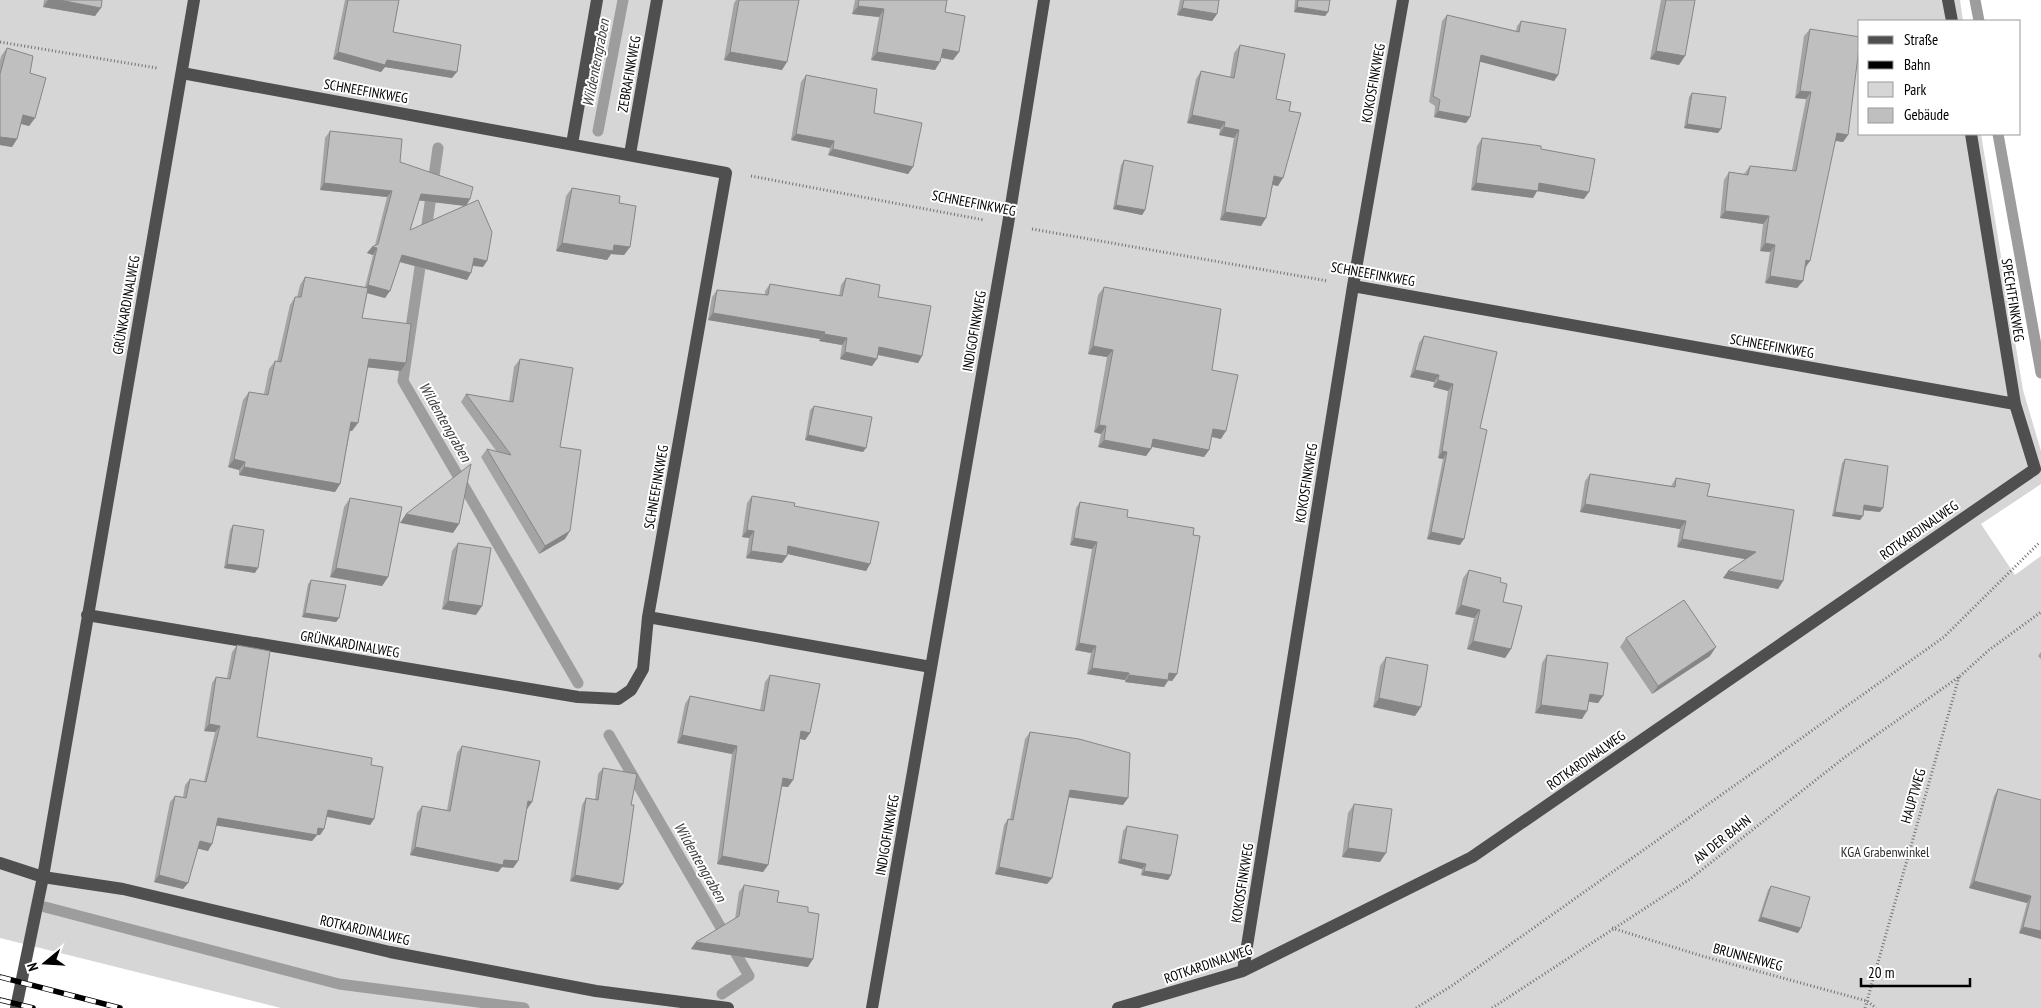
<svg xmlns="http://www.w3.org/2000/svg" width="2041" height="1008" font-family="'PT Sans Narrow',sans-serif">
  <style>
    .green { fill: #d6d6d6 }
    .lines { fill: none; stroke-linecap: round; stroke-linejoin: round }
    .stream { stroke: #9d9d9d; stroke-width: 11 }
    .path { stroke: #717171; stroke-width: 3; stroke-dasharray: 1 2.5; stroke-linecap: butt }
    .minor { stroke: #4f4f4f; stroke-width: 12 }
    .rail-casing { stroke: #000; stroke-width: 5.5 }
    .rail { stroke: #fff; stroke-width: 4; stroke-dasharray: 11; stroke-linecap: butt }
    .wall { fill: #a4a4a4; fill-rule: evenodd }
    .shaded-wall { fill: #868686 }
    .building { fill: #bfbfbf; stroke: #868686 }
    .labels { text-anchor: middle; stroke-width: 4; stroke-linejoin: round; paint-order: stroke }
    .street-label { font-size: 14px; fill: #000; stroke: #fff }
    .park-label { font-size: 14px; fill: #2d2d2d; stroke: #fff }
    .water-label { font-size: 15px; font-style: italic; fill: #3e3e3e; stroke: #fff }
  </style>
  <rect width="100%" height="100%" fill="#fff"/>
  <path class="green" d="M0,0H1960L1963,21H1860V134H1981L2023,390L2041,451V484L1981,524L2015,575L2041,556V1008H281L0,938Z"/>
  <g class="lines">
    <path class="stream" d="M1975,0L1979,21
      M598,131L623,0
      M1998,134L2041,373
      M425,238L438,148
      M422,254L403,381L578,683
      M609,735L749,976L722,994
      M45,907L339,984L524,1008"/>
    <path class="path" d="M0,42L157,68
      M751,176L984,220
      M1032,229L1328,281
      M1612,928L1702,956L1867,1001L1876,1008
      M1416,1008L1453,985L1944,637L2039,543
      M1492,1008L1690,879L1845,757L1959,677L1989,650L2041,612
      M1865,1008L1959,677"/>
    <path class="minor" d="M1948,0L1952,21
      M572,144L597,0
      M630,154L657,0
      M1353,286L2015,404
      M87,615L578,697L618,699L631,690L643,669L648,617L726,173L182,73
      M648,617L931,667
      M0,863L43,877L123,889L390,952L596,991L728,1008
      M1243,971L1353,286L1403,0
      M16,1008L43,877L194,0
      M872,1008L1008,224L1044,0
      M1118,1008L1243,971L1472,857L2035,469L2015,404L1971,134"/>
    <g class="rail-casing">
      <path id="rail" d="M0,977L120,1008
        M0,1000L33,1008"/>
    </g>
    <use href="#rail" class="rail"/>
  </g>
  <path class="wall" d="M44,0H102L95,16L43,7Z
    M345,0H399L393,32L452,78L385,67L381,72L333,59Z
    M736,0H799L782,70L724,60L734,3Z
    M855,0H947L945,12L959,52L953,60L941,58L935,70L871,60L879,17L852,14Z
    M1180,0H1219L1217,14L1212,21L1177,15Z
    M1295,0H1330L1328,12L1325,16L1294,12Z
    M1661,0H1695L1679,65L1650,59Z
    M1447,15L1516,31L1517,26L1521,21L1558,75L1554,81L1480,61L1470,117L1466,123L1434,117L1435,106L1429,102L1442,21Z
    M1810,29L1848,135L1843,142L1835,141L1803,281L1797,288L1765,283L1770,252L1760,251L1763,224L1720,218L1724,180L1729,172L1744,174L1750,166L1792,170L1806,99L1795,98L1804,36Z
    M1240,45L1276,99L1278,186L1273,185L1261,226L1220,220L1234,138L1219,135L1220,129L1187,123L1196,79L1201,71L1230,77L1234,53Z
    M7,48L30,73L35,118L29,126L21,124L17,139L12,147L0,145V61L1,56Z
    M806,75L874,113L913,167L908,174L828,155L830,148L791,140L801,82Z
    M1692,93L1718,133L1684,128L1689,97Z
    M330,131L400,162L470,199L466,205L483,267L473,266L467,280L399,262L385,298L367,293L362,318L401,371L368,367L352,431H350L340,484L335,492L239,475V470L228,467L243,400L249,392L264,394L269,369L275,361L277,362L290,305L295,297H297L300,285L305,277L365,287L373,255L367,253L372,247L375,245L387,197L320,190L325,138ZM419,201H423L465,206L410,230Z
    M1482,138L1541,149L1584,199L1537,191L1533,198L1471,190L1477,146Z
    M1124,160L1145,210L1142,215L1113,209L1121,165Z
    M572,188L619,203L630,247L624,255L611,254L607,260L556,251L566,196Z
    M846,278L878,297L922,356L918,363L877,355L872,366L840,359L842,345L819,341L820,339L708,320L712,297L717,290L765,295V291L770,284L839,296L841,285Z
    M1104,287L1212,370L1221,439L1212,437L1209,450L1204,457L1152,447L1151,449L1146,456L1098,447L1101,434L1094,432L1107,357L1088,354L1098,295Z
    M1424,336L1480,428L1460,545L1427,539L1443,459L1438,458L1448,391L1433,387L1434,382L1410,377L1419,343Z
    M520,359L560,447L565,539L539,554L481,457L487,449L497,452L461,402L466,394L509,402L514,367Z
    M814,406L863,452L805,440L810,410Z
    M1845,459L1880,512L1864,510L1860,520L1832,516L1842,463Z
    M1590,474L1671,486L1676,478L1707,496L1783,581L1778,589L1723,578L1746,559L1677,547L1680,529L1580,512L1585,481Z
    M752,496L794,506L870,564L866,571L787,554V556L782,563L746,558L749,538L742,537L747,503Z
    M350,498L388,577L382,586L330,577L344,507Z
    M1080,502L1127,517L1177,674L1172,681L1169,680L1164,687L1125,682V680L1087,674L1091,653L1075,650L1092,549L1070,545L1076,508Z
    M233,525L255,573L224,568L230,530Z
    M458,543L476,615L442,609L452,551Z
    M1469,570L1500,582L1503,602L1511,649L1505,658L1467,649L1474,618L1455,614L1463,578Z
    M311,580L339,618L336,622L302,617L308,584Z
    M1626,638L1710,656L1652,694L1620,647Z
    M237,645L257,737L371,765L374,819L370,825L327,817L324,829L320,835H317L312,841L216,825L208,851L198,848L188,883L183,889L154,882L170,802L175,796L183,797L185,785L190,779L204,782L215,732L204,731L212,683L216,677L227,678L232,652Z
    M2041,652V659L2038,656Z
    M1547,655L1603,696L1598,703L1589,702L1582,719L1535,713L1542,663Z
    M1386,657L1415,716L1373,707L1380,666Z
    M770,675L810,733L805,740L800,739L793,780L788,787L782,786L768,865L763,872L717,864L732,754L677,743L685,704L690,696L760,710L765,682Z
    M1030,732L1123,805L1069,797L1052,878L1047,884L995,874L1004,825L1008,819H1010L1025,739Z
    M462,746L532,802L527,809L518,861L513,868L502,867L498,872L410,855L417,813L422,806L447,810L457,753Z
    M603,768L631,805L623,884L618,890L570,881L582,805L586,798L595,800L598,774Z
    M1998,789L2041,800V939L2019,933L2027,903L1969,888L1994,796Z
    M1354,804L1380,862L1342,857L1348,813Z
    M1127,826L1171,875L1168,880L1141,875L1142,869L1118,863L1123,831Z
    M744,885L777,902L808,912V967L691,949L696,942L735,919L739,892Z
    M1771,886L1798,933L1758,921L1768,890Z"/>
  <path class="shaded-wall" d="M48,0H59L101,8L95,16L43,7Z
    M858,6L884,9L879,17L852,14Z
    M1297,7L1328,12L1325,16L1294,12Z
    M1182,8L1217,14L1212,21L1177,15Z
    M943,49L959,52L953,60L938,57Z
    M1656,51L1685,56L1679,65L1650,59Z
    M338,52L387,60L457,72L452,78L385,67L381,72L333,59Z
    M730,52L787,62L782,70L724,60Z
    M877,52L940,62L935,70L871,60Z
    M1481,55L1558,75L1554,81L1477,61Z
    M1800,91L1811,92L1806,99L1795,98Z
    M1438,111L1470,117L1466,123L1434,117Z
    M23,115L35,118L29,126L18,123Z
    M1192,115L1225,122L1220,129L1187,123Z
    M1687,124L1721,129L1718,133L1684,128Z
    M1224,127L1239,130L1234,138L1219,135Z
    M1837,133L1848,135L1843,142L1832,140Z
    M796,134L834,141L830,148L791,140Z
    M0,137L17,139L12,147L0,145Z
    M833,149L913,167L908,174L828,155Z
    M1274,176L1283,178L1278,186L1269,184Z
    M324,183L392,191L387,197L320,190Z
    M1476,183H1539L1589,192L1584,199L1537,191L1533,198L1471,190Z
    M421,194L470,199L466,206L417,200Z
    M1116,205L1145,210L1142,215L1113,209Z
    M1725,211L1769,216L1763,224L1720,218Z
    M1225,212L1266,218L1261,226L1220,220Z
    M562,243L614,245L630,247L624,255L611,254L607,260L556,251Z
    M1765,243L1775,245L1770,252L1760,251Z
    M372,247L377,248L373,255L367,253Z
    M402,255L471,273L467,280L397,261Z
    M474,258L487,261L483,267L470,265Z
    M1806,260L1810,261L1805,268Z
    M1770,276L1803,281L1797,288L1765,283Z
    M368,285L390,291L385,298L363,292Z
    M713,313L825,332L820,339L708,320Z
    M824,334L847,338L842,345L819,341Z
    M1093,346L1113,350L1107,357L1088,354Z
    M879,347L922,356L918,363L874,354Z
    M845,352L877,359L872,366L840,359Z
    M369,359L406,363L401,371L364,367Z
    M1415,370L1439,375L1434,382L1410,377Z
    M1438,380L1453,384L1448,391L1433,387Z
    M351,422L358,423L352,431L346,430Z
    M1099,425L1106,426L1101,434L1094,432Z
    M1213,429L1226,431L1221,439L1208,436Z
    M808,435L866,448L863,452L805,440Z
    M1153,439L1209,450L1204,457L1148,446Z
    M1104,440L1151,449L1146,456L1098,447Z
    M1442,451L1447,452L1443,459L1438,458Z
    M234,459L245,462L239,470L228,467Z
    M244,467L340,484L335,492L239,475Z
    M1585,504L1686,521L1680,529L1580,512Z
    M1864,505L1883,508L1880,512L1861,510Z
    M1835,512L1863,516L1860,520L1832,516Z
    M406,514L459,524L453,533L400,523Z
    M747,530L754,531L749,538L742,537Z
    M570,531L565,539L539,554L545,546Z
    M1431,532L1464,539L1460,545L1427,539Z
    M1074,538L1097,542L1092,549L1070,545Z
    M1682,539L1756,552L1750,560L1677,547Z
    M788,546L870,564L866,571L783,553Z
    M751,551L787,556L782,563L746,558Z
    M227,564L258,568L255,573L224,568Z
    M336,568L388,577L382,586L330,577Z
    M1728,571L1783,581L1778,589L1723,578Z
    M448,601L482,606L476,615L442,609Z
    M1461,605L1480,610L1474,618L1455,614Z
    M305,613L339,618L336,622L302,617Z
    M1473,641L1511,649L1505,658L1467,649Z
    M1079,643L1096,646L1091,653L1075,650Z
    M1716,647L1710,656L1652,694L1658,686Z
    M1092,668L1129,673L1125,680L1087,674Z
    M1169,673L1177,674L1172,681L1165,680Z
    M1129,675L1168,680L1164,687L1125,682Z
    M1590,694L1603,696L1598,703L1584,701Z
    M1379,698L1421,707L1415,716L1373,707Z
    M1541,705L1587,711L1582,719L1535,713Z
    M209,724L220,726L215,732L204,731Z
    M801,731L810,733L805,740L796,738Z
    M682,735L737,746L732,754L677,743Z
    M783,778L793,780L788,787L778,786Z
    M1070,790L1128,798L1123,805L1066,797Z
    M528,801L532,802L527,809L523,808Z
    M328,810L374,819L370,825L324,816Z
    M218,818L318,828L324,829L320,835H317L312,841L213,825Z
    M200,841L212,844L208,851L195,848Z
    M415,847L518,861L513,868L502,867L498,872L410,855Z
    M1348,848L1386,853L1380,862L1342,857Z
    M722,856L768,865L763,872L717,864Z
    M1121,859L1146,864L1142,869L1118,863Z
    M999,867L1052,878L1047,884L995,874Z
    M1144,871L1171,875L1168,880L1141,875Z
    M159,875L188,883L183,889L154,882Z
    M575,875L623,884L618,890L570,881Z
    M1974,881L2031,896L2027,903L1969,888Z
    M1761,917L1801,928L1798,933L1758,921Z
    M2023,927L2041,931V939L2019,933Z
    M696,942L813,959L808,967L691,949Z"/>
  <path class="building" d="M59,0H102L101,8Z
    M348,0H399L393,32L461,45L457,72L387,60L385,65L338,52Z
    M739,0H799L787,62L730,52Z
    M859,0H947L945,12L965,16L959,52L943,49L940,62L877,52L884,9L858,6Z
    M1184,0H1219L1217,14L1182,8Z
    M1298,0H1330L1328,12L1297,7Z
    M1666,0H1695L1685,56L1656,51Z
    M1447,15L1519,32L1521,21L1566,29L1558,75L1481,55L1470,117L1438,111L1440,100L1433,96Z
    M1810,29L1860,37V40L1848,135L1837,133L1810,261L1806,260L1803,281L1770,276L1775,245L1765,243L1769,216L1725,211L1729,172L1748,175L1750,166L1796,171L1811,92L1800,91Z
    M1240,45L1285,54L1276,99L1291,102L1289,111L1301,113L1283,178L1274,176L1266,218L1225,212L1239,130L1224,127L1225,122L1192,115L1201,71L1234,78Z
    M7,48L33,56L30,73L46,78L35,118L23,115L17,139L0,137V74Z
    M806,75L877,89L874,113L922,123L913,167L833,149L834,141L796,134Z
    M1692,93L1726,97L1721,129L1687,124Z
    M330,131L402,139L400,162L473,187L470,199L421,194L410,230L478,200L492,232L487,261L474,258L471,273L402,255L390,291L368,285L377,248L372,247L378,244L392,191L324,183Z
    M1482,138L1541,146V149L1595,159L1589,192L1539,183L1538,191L1476,183Z
    M1124,160L1153,166L1145,210L1116,205Z
    M572,188L620,196L619,203L636,206L630,247L614,245L613,251L562,243Z
    M305,277L368,288L362,318L411,324L406,363L369,359L358,423L351,422L340,484L244,467L245,462L234,459L249,392L268,395L275,361L281,362L295,297H301Z
    M846,278L880,285L878,297L931,306L922,356L879,347L877,359L845,352L847,338L824,334L825,332L713,313L717,290L768,295L770,284L842,296Z
    M1104,287L1221,309L1212,370L1238,375L1226,431L1213,429L1209,450L1153,439L1151,449L1104,440L1106,426L1099,425L1113,350L1093,346Z
    M1424,336L1497,352L1480,428L1487,430L1464,539L1431,532L1447,452L1442,451L1453,384L1438,380L1439,375L1415,370Z
    M520,359L573,368L560,447L581,450L570,531L545,546L487,449L511,455L466,394L513,402Z
    M814,406L872,417L866,448L808,435Z
    M1845,459L1888,466L1883,508L1864,505L1863,516L1835,512Z
    M471,464L459,524L406,514Z
    M1590,474L1675,487L1676,478L1710,484L1707,496L1794,510L1783,581L1728,571L1756,552L1682,539L1686,521L1585,504Z
    M752,496L795,503L794,506L879,522L870,564L788,546L787,556L751,551L754,531L747,530Z
    M350,498L402,507L388,577L336,568Z
    M1080,502L1128,510L1127,517L1194,528L1193,535L1200,536L1177,674L1169,673L1168,680L1129,675V673L1092,668L1096,646L1079,643L1097,542L1074,538Z
    M233,525L264,530L258,568L227,564Z
    M458,543L491,548L482,606L448,601Z
    M1469,570L1501,578L1500,582L1507,584L1503,602L1522,606L1511,649L1473,641L1480,610L1461,605Z
    M311,580L346,585L339,618L305,613Z
    M1684,600L1716,647L1658,686L1626,638Z
    M237,645L270,651L257,737L372,758L371,765L383,767L374,819L328,810L324,829L318,828L317,835L218,818L212,844L200,841L188,883L159,875L175,796L186,798L190,779L206,782L220,726L209,724L216,677L230,679Z
    M1547,655L1608,663L1603,696L1590,694L1587,711L1541,705Z
    M1386,657L1428,665L1421,707L1379,698Z
    M770,675L820,684L810,733L801,731L793,780L783,778L768,865L722,856L737,746L682,735L690,696L764,711Z
    M1030,732L1079,739L1130,753L1128,798L1070,790L1052,878L999,867L1008,819L1013,820Z
    M462,746L540,761L532,802L528,801L518,861L504,860L503,865L415,847L422,806L450,811Z
    M603,768L637,774L631,805H634L623,884L575,875L586,798L598,800Z
    M1998,789L2041,800V931L2023,927L2031,896L1974,881Z
    M1354,804L1392,809L1386,853L1348,848Z
    M1127,826L1178,835L1171,875L1144,871L1146,864L1121,859Z
    M744,885L779,891L777,902L808,907V912L819,914L813,959L696,942L739,916Z
    M1771,886L1810,897L1801,928L1761,917Z"/>
  <g class="labels">
    <g class="street-label">
      <text transform="translate(629 74) rotate(-80)" y="5">ZEBRAFINKWEG</text>
      <text transform="translate(1373 83) rotate(-80)" y="5">KOKOSFINKWEG</text>
      <text transform="translate(366 91) rotate(10)" y="5">SCHNEEFINKWEG</text>
      <text transform="translate(974 203) rotate(11)" y="5">SCHNEEFINKWEG</text>
      <text transform="translate(1373 274) rotate(10)" y="5">SCHNEEFINKWEG</text>
      <text transform="translate(2013 300) rotate(81)" y="5">SPECHTFINKWEG</text>
      <text transform="translate(126 305) rotate(-80)" y="5">GRÜNKARDINALWEG</text>
      <text transform="translate(974 331) rotate(-80)" y="5">INDIGOFINKWEG</text>
      <text transform="translate(1772 346) rotate(10)" y="5">SCHNEEFINKWEG</text>
      <text transform="translate(1306 483) rotate(-81)" y="5">KOKOSFINKWEG</text>
      <text transform="translate(656 487) rotate(-80)" y="5">SCHNEEFINKWEG</text>
      <text transform="translate(1919 530) rotate(-35)" y="5">ROTKARDINALWEG</text>
      <text transform="translate(350 644) rotate(10)" y="5">GRÜNKARDINALWEG</text>
      <text transform="translate(1586 760) rotate(-35)" y="5">ROTKARDINALWEG</text>
      <text transform="translate(1913 796) rotate(-74)" y="5">HAUPTWEG</text>
      <text transform="translate(887 835) rotate(-80)" y="5">INDIGOFINKWEG</text>
      <text transform="translate(1722 839) rotate(-38)" y="5">AN DER BAHN</text>
      <text transform="translate(1242 883) rotate(-81)" y="5">KOKOSFINKWEG</text>
      <text transform="translate(365 930) rotate(13)" y="5">ROTKARDINALWEG</text>
      <text transform="translate(1748 957) rotate(15)" y="5">BRUNNENWEG</text>
      <text transform="translate(1208 964) rotate(-19)" y="5">ROTKARDINALWEG</text>
    </g>
    <g class="park-label">
      <text x="1885" y="857">KGA Grabenwinkel</text>
    </g>
    <g class="water-label">
      <text transform="translate(596 63) rotate(-79)" y="5">Wildentengraben</text>
      <text transform="translate(445 422) rotate(60)" y="5">Wildentengraben</text>
      <text transform="translate(700 862) rotate(60)" y="5">Wildentengraben</text>
    </g>
  </g>
  <rect x="1858" y="20" width="162" height="115" fill="#ffffff" stroke="#999999"/>
  <rect x="1868" y="36" width="25" height="8" fill="#4f4f4f" stroke="#999999"/>
  <text x="1904" y="45" font-size="15" fill="#000000">Straße</text>
  <rect x="1868" y="61" width="25" height="8" fill="#000000" stroke="#999999"/>
  <text x="1904" y="70" font-size="15" fill="#000000">Bahn</text>
  <rect x="1868" y="82" width="25" height="15" fill="#d6d6d6" stroke="#999999"/>
  <text x="1904" y="95" font-size="15" fill="#000000">Park</text>
  <rect x="1868" y="108" width="25" height="15" fill="#bfbfbf" stroke="#999999"/>
  <text x="1904" y="120" font-size="15" fill="#000000">Gebäude</text>
  <g transform="translate(45 963) rotate(252)" stroke="#ffffff" stroke-width="4" paint-order="stroke">
  <path d="M0-4L9 19L0 12L-9 19Z" fill="#000000"/>
  <text y="-8" font-size="14" font-weight="bold" text-anchor="middle" fill="#000000">N</text>
  </g>
  <path d="M1861 978v8h109v-8" fill="none" stroke="#000000" stroke-width="2.5"/>
  <text x="1868" y="978" font-size="15" fill="#000000" stroke="#ffffff" stroke-width="4" paint-order="stroke">20 m</text>
</svg>
